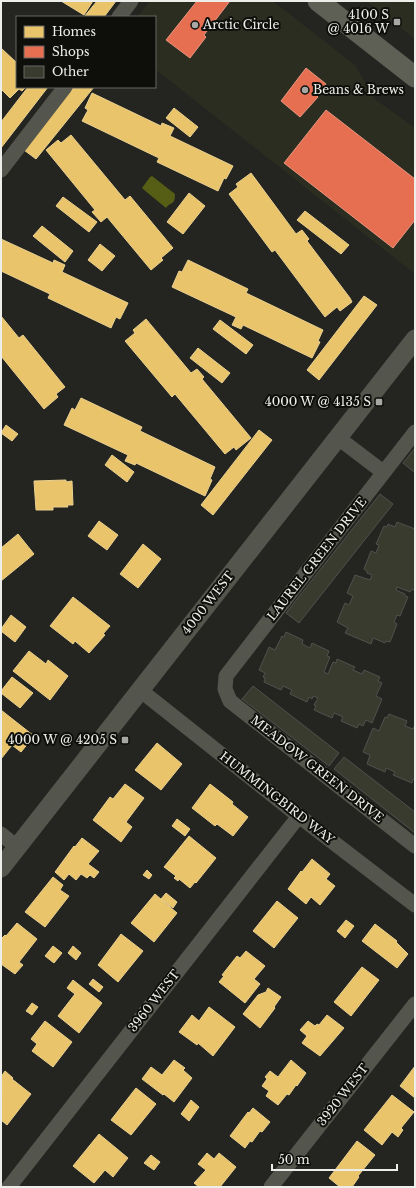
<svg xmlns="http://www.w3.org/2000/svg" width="416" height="1188" font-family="'Libre Baskerville',serif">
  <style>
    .built { fill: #2b2d20 }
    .water { fill: #565e15 }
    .homes { fill: #e9c46a; stroke: #ead190 }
    .shops { fill: #e76f51; stroke: #e9957f }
    .building { fill: #3a3b2f; stroke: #50514d }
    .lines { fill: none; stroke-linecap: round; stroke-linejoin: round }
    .minor { stroke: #54554c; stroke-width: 15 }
    .tertiary { stroke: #54554c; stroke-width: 19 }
    .secondary { stroke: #5f6055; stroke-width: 21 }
    .poi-dot { fill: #a7a7a3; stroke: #0e0f0b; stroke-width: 1.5 }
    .labels { text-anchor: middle; stroke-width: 4; stroke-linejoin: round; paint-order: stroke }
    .poi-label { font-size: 12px; fill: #edeee9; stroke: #0e0f0b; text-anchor: end }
    .street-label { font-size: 12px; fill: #edeee9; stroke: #0e0f0b }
  </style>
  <rect width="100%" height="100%" fill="#242420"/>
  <path class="built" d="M150,1H273L355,65L375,99L415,128V274L155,69V17H137Z
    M366,1H415V39Z"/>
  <path class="water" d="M152,176L175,194C175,206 171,201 166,208L143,189L142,188L150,177Z"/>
  <path class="homes" d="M61,1H93L84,15Z
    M97,1H116L104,17H84Z
    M1,48L17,63V87H26L22,91L19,89L10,98L1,89Z
    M28,87H48L1,148V122Z
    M74,87H94L36,159L24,150Z
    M92,93L161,126L162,123L174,128L170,136L233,166L226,179L224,178L218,191L157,162L159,158L82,121L88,110L85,108Z
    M174,108L198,127L190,137L166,118Z
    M71,135L125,200L130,196L173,248L161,258L163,260L151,270L107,217L101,222L92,212L95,210L46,150L58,140L61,143Z
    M251,173L296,234L302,230L309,239L307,241L350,298L352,302L340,311L337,307L325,317L275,250L272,252L229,194L238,187L236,184Z
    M189,193L205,206L183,234L167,222Z
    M63,197L97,222L89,232L56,206Z
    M305,211L349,245L341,254L297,220Z
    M42,226L73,251L65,262L33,236Z
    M1,239L53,263L54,260L65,265L62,272L128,303L120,319L116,317L111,328L48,298L50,294L1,271Z
    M100,244L115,256L102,271L88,260Z
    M188,260L248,289L246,293L323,330L318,341L320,342L312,358L243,325L241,329L232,325L236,317L172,287L179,271L182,272Z
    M364,296L377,305L319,380L307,370Z
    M1,316L19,338L23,335L65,387L56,394L58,397L44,409L1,356Z
    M146,319L191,373L197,369L204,377L202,379L251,438L236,450L234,447L225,454L175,394L172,397L125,341L135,333L133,330Z
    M220,320L253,345L246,354L213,329Z
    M198,348L230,373L222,383L190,358Z
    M81,398L142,427L140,431L215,467L210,479L212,480L205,496L136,463L135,465L125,461L128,455L64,425L72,408L75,410Z
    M6,425L18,434L12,441L1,433Z
    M259,430L272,440L213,515L201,505Z
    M112,455L134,472L127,482L105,465Z
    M66,480V482L72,481L73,505H67L68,507H53V510H36L34,481Z
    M99,521L118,535L107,550L88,536Z
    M18,534L34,554L1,581V548Z
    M143,544L161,559L138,588L120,574Z
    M73,597L110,626L103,634L105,635L89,653L75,641L73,644L50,626Z
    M11,615L26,627L15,642L1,631V629Z
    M29,651L46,664L48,660L68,676L50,700L13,671Z
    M12,677L33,693L20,708L1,693V691Z
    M1,710L34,736L21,752L12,745L1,759Z
    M157,743L182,764L161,790L135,770Z
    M125,784L144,798L126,822L132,827L121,842L93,820L110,797L113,799Z
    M210,784L233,802L232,804L248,817L233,836L217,824L215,826L192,808Z
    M177,819L190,829L185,836L172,826Z
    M189,836L216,858L196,883L195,882L190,888L179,879L178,881L174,878L176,876L164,867Z
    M82,838L99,851L88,864L99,872L94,878L90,875L87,878L81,874L76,880L69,874L64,880L55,872L74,846L75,847Z
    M312,859L330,874L326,879L335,886L320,905L311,897L306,904L288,889L301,871L302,872Z
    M147,870L152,875L149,879L143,875Z
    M53,877L63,885L60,890L69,896L45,927L25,912Z
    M166,893L177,902L173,908L161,899Z
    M155,894L177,913L154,942L131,923Z
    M277,901L298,918L274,948L253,931Z
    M346,920L354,926L345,938L337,931Z
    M17,923L37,939L19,962L23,965L15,974L1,964V939L5,935L6,936Z
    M375,924L397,941L396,942L408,954L397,968L362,941Z
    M121,934L143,951L118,982L98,965Z
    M53,946L62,953L54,963L45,956Z
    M73,946L81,953L76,960L68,953Z
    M246,951L265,966L254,979L260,984L245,1003L219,982L224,976L222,975L237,956L240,958Z
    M362,967L379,980L351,1016L334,1002Z
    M93,979L103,987L99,992L89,984Z
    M73,980L102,1003L79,1033L58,1016L75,994L67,988Z
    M268,988L281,997L274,1007L275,1008L260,1028L243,1014L258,995L266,992Z
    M32,1003L38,1007L32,1015L26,1011Z
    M209,1007L235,1027L213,1056L198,1043L197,1045L179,1032L192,1015L199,1021Z
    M327,1015L344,1028L320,1056L302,1043L307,1036L300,1030L308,1021L315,1026L317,1024L319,1025Z
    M45,1021L72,1042L53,1067L32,1051L37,1044L31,1039Z
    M174,1060L185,1068L183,1070L192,1078L174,1102L164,1094L163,1095L142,1079L151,1067L162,1075Z
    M291,1060L306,1073L297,1086L296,1085L289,1095L287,1094L278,1105L266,1096L269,1091L262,1086L267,1079L265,1077L270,1071L278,1077Z
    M415,1066V1098L400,1086Z
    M5,1071L13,1078L12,1079L31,1094L7,1125L1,1120V1090L3,1088L1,1086V1077Z
    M136,1088L156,1104L131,1135L111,1120Z
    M392,1095L414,1112L401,1128L403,1130L398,1137L392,1132L382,1145L364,1130Z
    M191,1100L199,1107L189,1121L181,1114Z
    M253,1108L270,1122L262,1132L260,1131L252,1142L250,1141L245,1148L230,1136L248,1112L249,1113Z
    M99,1134L128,1158L113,1177L105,1170L94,1183L73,1166Z
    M357,1141L375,1155L358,1176L359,1177L352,1187H340L329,1178Z
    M207,1153L214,1159L219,1153L236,1167L220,1187H199L194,1183L206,1170L198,1164Z
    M151,1155L160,1162L154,1170L144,1163Z"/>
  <path class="shops" d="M197,1H230L204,35L206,37L190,58L166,40Z
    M306,68L326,84L317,96L318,97L300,117L281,101Z
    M326,110L415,179V220L393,248L284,163Z"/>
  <path class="building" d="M415,448V473L403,463Z
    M380,494L393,504L299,623L286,613Z
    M397,522L415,529V591L412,589L410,592L397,587L396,590L405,594V596L408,597L400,616L397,615L394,622L397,624L390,642L386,641L385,643L373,638L371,644L345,633L348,628L337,622L345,603L349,605L353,596L347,593L355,575L370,580L372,575L367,573V571L364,569L371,551L376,553L379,545L376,544L384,526L387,527L388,524L395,527Z
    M286,632L303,640L302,644L310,648L312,643L329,651L327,656L330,657L324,672L328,674L333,662L336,663L337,659L355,667L353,670L362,674L364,670L380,677L378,681L382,683L376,696L382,699L372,723L366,720L363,726L359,724L357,728L341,721L343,717L334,713L332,718L314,710L316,706L314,705L318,698L313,696L312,699L309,697L307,702L290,694L292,690L283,686L281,690L264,682L265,678L263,677L265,673L259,670L269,647L275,650L282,636L284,637Z
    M253,686L339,753L329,766L242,699Z
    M389,714L407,721L405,726L413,729L415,725V780L413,779L412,783L393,775L395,772L386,768L385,772L367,764L370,755L363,752L373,728L379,731L385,717L387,718Z
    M344,757L415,812V833L334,769Z"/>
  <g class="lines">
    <path class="minor" d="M119,17L131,1
      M1,170L65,87
      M415,432L226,676L225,689L230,701L415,846
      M337,437L383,472
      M140,690L299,816L415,905
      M1,834L17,847
      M9,1187L299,816
      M271,1187L415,1004"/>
    <path class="tertiary" d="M1,868L415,339"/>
    <path class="secondary" d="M318,1L415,77"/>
  </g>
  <g class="poi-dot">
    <rect x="393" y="18" width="8" height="8" rx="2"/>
    <circle cx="195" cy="25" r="4"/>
    <circle cx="305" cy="90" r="4"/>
    <rect x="375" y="398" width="8" height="8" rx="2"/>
    <rect x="121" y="736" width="8" height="8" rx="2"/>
  </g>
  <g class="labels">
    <g class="poi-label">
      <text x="389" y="19">4100 S<tspan x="389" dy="14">@ 4016 W</tspan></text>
      <text x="203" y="29" text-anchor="start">Arctic Circle</text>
      <text x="313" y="94" text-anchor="start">Beans &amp; Brews</text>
      <text x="371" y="406">4000 W @ 4135 S</text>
      <text x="117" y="744">4000 W @ 4205 S</text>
    </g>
    <g class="street-label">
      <text transform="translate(317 559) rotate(-52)" y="4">LAUREL GREEN DRIVE</text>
      <text transform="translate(208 603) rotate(-52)" y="4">4000 WEST</text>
      <text transform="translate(317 769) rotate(38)" y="4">MEADOW GREEN DRIVE</text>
      <text transform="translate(277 798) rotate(38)" y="4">HUMMINGBIRD WAY</text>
      <text transform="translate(154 1001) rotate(-52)" y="4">3960 WEST</text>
      <text transform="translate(343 1095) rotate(-52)" y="4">3920 WEST</text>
    </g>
  </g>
  <rect width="416" height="1188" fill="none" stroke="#edeee9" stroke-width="4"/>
  <rect x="16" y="16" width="140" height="72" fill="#0e0f0b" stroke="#676864"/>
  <rect x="24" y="26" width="20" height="12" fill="#e9c46a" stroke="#676864"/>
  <text x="52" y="36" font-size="12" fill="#edeee9">Homes</text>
  <rect x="24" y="46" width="20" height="12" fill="#e76f51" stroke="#676864"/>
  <text x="52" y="56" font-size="12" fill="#edeee9">Shops</text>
  <rect x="24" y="66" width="20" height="12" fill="#3a3b2f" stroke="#676864"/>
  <text x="52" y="76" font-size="12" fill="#edeee9">Other</text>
  <path d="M272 1164v6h125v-6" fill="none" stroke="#edeee9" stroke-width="2"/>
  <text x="278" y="1164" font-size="12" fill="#edeee9" stroke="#0e0f0b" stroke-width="3" paint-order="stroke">50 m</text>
</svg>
